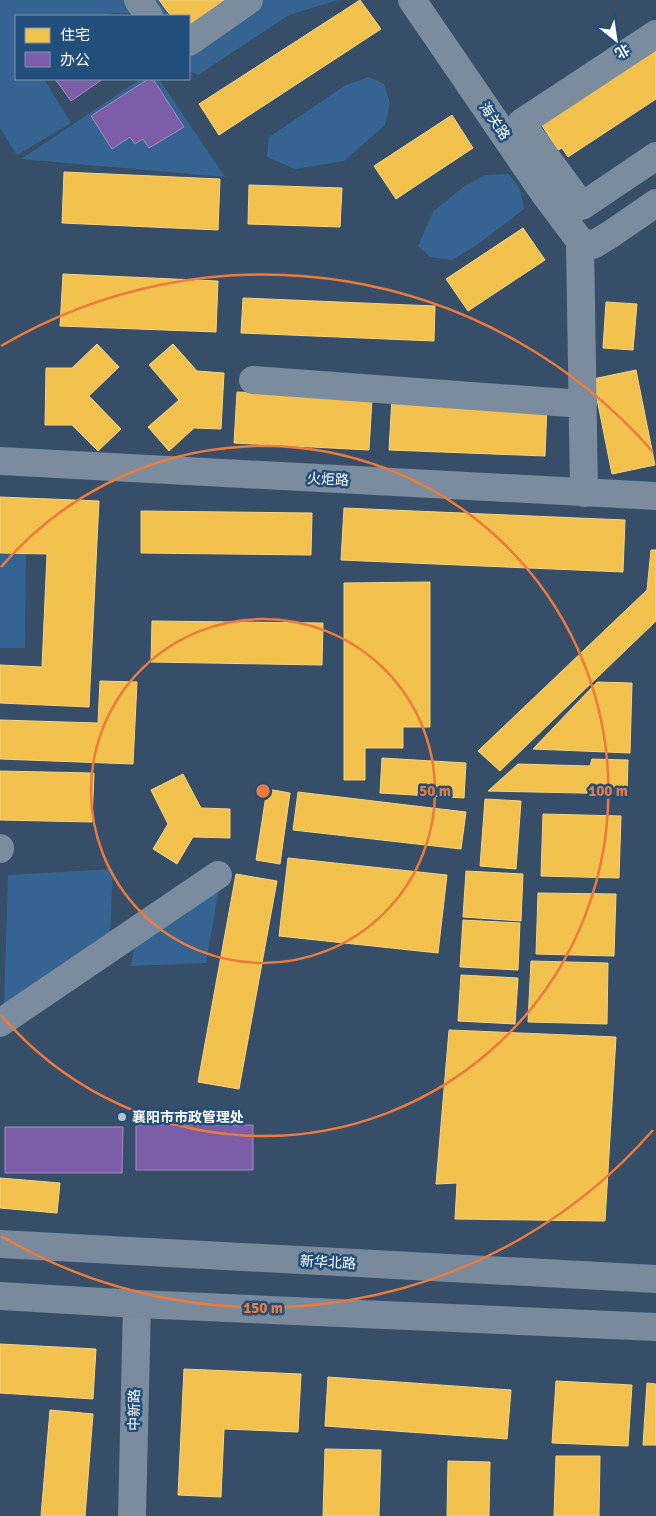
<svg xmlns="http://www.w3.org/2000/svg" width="656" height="1516" font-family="Signika,'Noto Sans SC',sans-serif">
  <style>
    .green { fill: #356492 }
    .homes { fill: #f2c14e; stroke: #f6d483 }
    .offices { fill: #7b5ea7; stroke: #a38ec1 }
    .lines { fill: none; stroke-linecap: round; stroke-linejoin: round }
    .minor { stroke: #7a8c9e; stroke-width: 28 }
    .major { stroke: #7a8a9d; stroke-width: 28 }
    .ring { fill: none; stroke: #ed7a3d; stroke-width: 2.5 }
    .poi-dot { fill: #b9c1ca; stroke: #224e7b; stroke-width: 2 }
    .labels { text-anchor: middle; stroke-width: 5; stroke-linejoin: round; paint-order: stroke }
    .street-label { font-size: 14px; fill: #fff; stroke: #224e7b }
    .poi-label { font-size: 14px; font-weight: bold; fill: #fff; stroke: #224e7b; text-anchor: start }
    .centre { fill: #ed7a3d; stroke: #224e7b; stroke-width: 2.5 }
    .ring-label { font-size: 15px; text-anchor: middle; font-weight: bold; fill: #ed7a3d; stroke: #224e7b; stroke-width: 5; stroke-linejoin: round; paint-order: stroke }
  </style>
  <rect width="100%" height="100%" fill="#364e67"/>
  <path class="green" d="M0,0H338L289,15L198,75L189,71V16H140L138,13H113L106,16H16V79H44L71,123L17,155L0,128Z
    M369,77L384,84L390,103L385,125L344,161L295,169L267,157L269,137L346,85Z
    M141,79H159L225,177L21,159Z
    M509,174L520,189L524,209L477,245L452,260L430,257L418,246L433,212L463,187L485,175Z
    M0,554H26L25,648H0Z
    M113,869L110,934L4,1005L8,875Z
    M220,883L206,963L131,966L135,943Z"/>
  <path class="homes" d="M159,0H224L189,26V16H171Z
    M360,0L381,29L219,135L199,104Z
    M656,49V99L568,157L562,148L558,150L539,121Z
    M452,115L473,148L396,199L374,166Z
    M64,172L220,179L218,230L62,223Z
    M249,185L342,188L340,227L248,224Z
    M523,228L545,260L468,311L446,279Z
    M63,274L218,281L216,332L60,326Z
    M243,298L435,306L434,341L241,333Z
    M606,302L637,304L633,350L603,348Z
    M97,344L119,367L89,396L121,429L98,451L72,425H45L46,368H72Z
    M173,344L197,371L224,373L221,429L194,428L169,451L148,427L179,400L149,365Z
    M636,370L655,465L612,474L593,379Z
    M237,392L372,399L369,450L234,443Z
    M392,398L547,405L545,456L389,450Z
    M0,497L99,501L89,707L0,703V665L42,667L47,554L0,553Z
    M344,508L625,520L623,572L341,560Z
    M141,511L312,513L311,555L141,553Z
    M651,550H656V621L500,771L478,751L647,590Z
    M430,582V727H403V748H365V780H344V583Z
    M152,621L323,623L322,665L151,662Z
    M100,681L137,682L133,764L0,759V720L98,723Z
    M597,682L632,683L630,753L533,749Z
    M382,758L466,763L464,798L380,793Z
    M592,759L628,760L627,794L488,791L518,764L590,766Z
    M0,771L94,773L92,822L0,820Z
    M183,774L201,808L230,809V838L193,837L177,864L153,849L168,824L151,790Z
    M267,789L290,793L280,864L256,860Z
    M298,792L466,812L461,849L293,830Z
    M485,799L521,801L516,869L480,866Z
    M543,814L621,816L619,878L541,876Z
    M288,858L447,875L438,953L279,936Z
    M466,871L523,874L521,921L463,917Z
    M236,874L277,881L239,1089L198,1082Z
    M538,893L616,894L614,956L536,954Z
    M463,920L520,923L518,970L460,967Z
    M531,961L608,963L607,1024L528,1022Z
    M461,975L518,978L515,1024L458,1021Z
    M449,1030L616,1037L605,1221L455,1219L457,1183L436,1184Z
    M0,1178L60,1183L57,1213L0,1208Z
    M0,1344L96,1349L93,1399L0,1393Z
    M184,1369L301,1374L298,1432L224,1429L221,1497L178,1495Z
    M328,1377L511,1390L507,1439L325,1426Z
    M556,1381L632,1385L628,1446L552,1443Z
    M647,1383L656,1384V1445H643Z
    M50,1410L93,1414L85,1516H41Z
    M325,1449L381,1450L379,1516H323Z
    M556,1456H600L599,1516H554Z
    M448,1461L490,1462L489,1516H447Z"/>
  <path class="offices" d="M55,79H103L71,101Z
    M148,79H153L184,127L149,148L143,139L135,144L130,137L112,149L91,116Z
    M136,1125H253V1170H136Z
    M5,1127H123L122,1173H5Z"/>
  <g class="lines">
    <path class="minor" d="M138,0L149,16
      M412,0L544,193L580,241L584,493
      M656,34L521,123L582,206L656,156
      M189,42L249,0
      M580,241L593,245L611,234L656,203
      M253,380L583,404
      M0,461L656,496
      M0,849V848
      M0,1023L218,875
      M132,1516L137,1304"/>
    <path class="major" d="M0,1244L656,1279
      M0,1296L137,1304L656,1327"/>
  </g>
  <g class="ring">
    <circle cx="263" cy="791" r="172"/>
    <path d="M1 567A345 345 0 1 1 1 1015"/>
    <path d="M653 1130A517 517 0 0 1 1 1236M1 346A517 517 0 0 1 653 452"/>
  </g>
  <circle class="poi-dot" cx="122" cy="1117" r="5"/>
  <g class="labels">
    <g class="street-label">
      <text transform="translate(495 121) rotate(56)" y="5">海关路</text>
      <text transform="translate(328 479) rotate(3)" y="5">火炬路</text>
      <text transform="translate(328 1262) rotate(3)" y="5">新华北路</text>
      <text transform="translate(134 1410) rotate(-89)" y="5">中新路</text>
    </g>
    <g class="poi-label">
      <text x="132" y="1122">襄阳市市政管理处</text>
    </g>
  </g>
  <circle cx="263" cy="791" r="8" class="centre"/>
  <g class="ring-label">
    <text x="435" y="796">50 m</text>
    <text x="608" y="796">100 m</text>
    <text x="263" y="1313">150 m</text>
  </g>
  <rect x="15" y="15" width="175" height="65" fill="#224e7b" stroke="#7a95b0"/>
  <rect x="25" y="28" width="25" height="15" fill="#f2c14e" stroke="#7a95b0"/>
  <text x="60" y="40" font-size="15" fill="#ffffff">住宅</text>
  <rect x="25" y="52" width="25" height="15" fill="#7b5ea7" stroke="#7a95b0"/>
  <text x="60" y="65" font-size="15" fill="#ffffff">办公</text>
  <g transform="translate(616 40) rotate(150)" stroke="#224e7b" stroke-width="4" paint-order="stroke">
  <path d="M0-4L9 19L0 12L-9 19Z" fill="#ffffff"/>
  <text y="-8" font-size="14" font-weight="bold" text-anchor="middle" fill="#ffffff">北</text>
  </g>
</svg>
